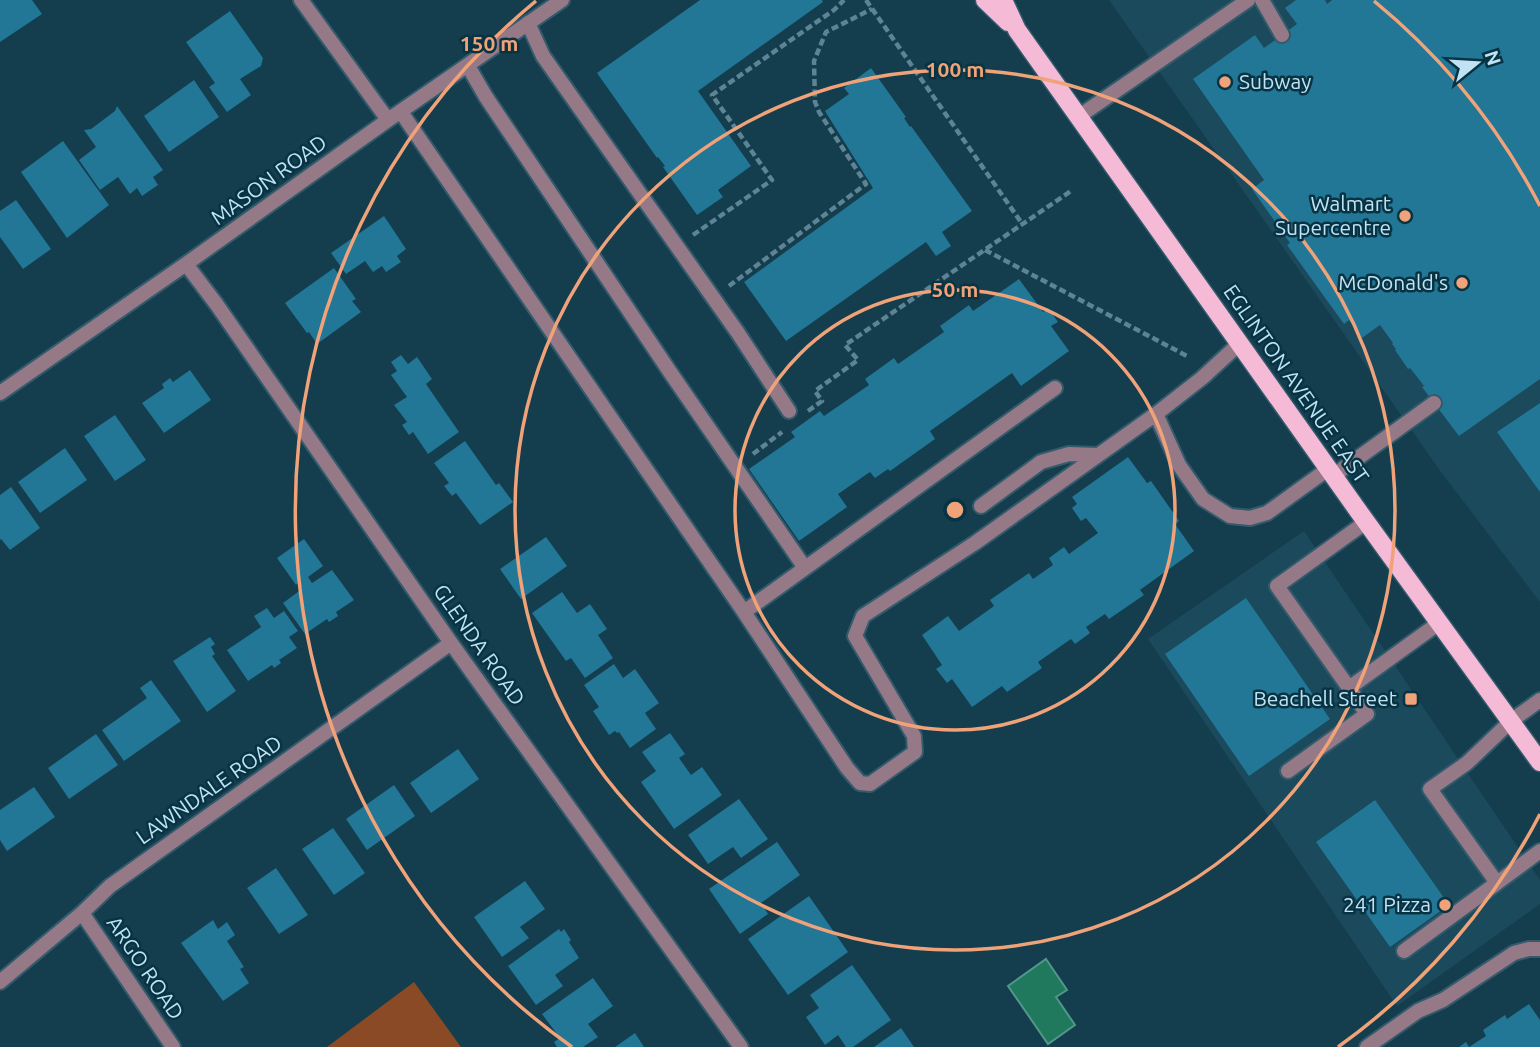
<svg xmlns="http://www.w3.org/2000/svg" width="1540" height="1047" font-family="Ubuntu,sans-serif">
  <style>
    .built { fill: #1b4a5d }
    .green { fill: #8a4a26 }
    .water { fill: #20785d; stroke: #50988a; stroke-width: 2 }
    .building { fill: #227696 }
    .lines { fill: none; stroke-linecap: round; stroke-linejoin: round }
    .lane-casing { stroke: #335b6c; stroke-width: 18 }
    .street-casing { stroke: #335b6c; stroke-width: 18 }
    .primary-casing { stroke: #335b6c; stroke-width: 21 }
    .path { stroke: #5d8495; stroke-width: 4.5; stroke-dasharray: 7 3.5; stroke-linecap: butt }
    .lane { stroke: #967987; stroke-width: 14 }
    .street { stroke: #967987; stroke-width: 14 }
    .primary { stroke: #f4bad6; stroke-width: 18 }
    .ring { fill: none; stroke: #f0a279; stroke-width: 3.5 }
    .poi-dot { fill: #f0a279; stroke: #073343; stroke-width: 2.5 }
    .labels { text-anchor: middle; stroke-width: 5; stroke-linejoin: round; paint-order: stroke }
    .poi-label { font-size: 21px; fill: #bfe3f4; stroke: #073343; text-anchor: end }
    .street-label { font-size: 21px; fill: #bfe3f4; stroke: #073343 }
    .centre { fill: #f0a279; stroke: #073343; stroke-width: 3.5 }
    .ring-label { font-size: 21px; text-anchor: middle; font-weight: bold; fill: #f0a279; stroke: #073343; stroke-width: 5; stroke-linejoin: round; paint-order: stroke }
  </style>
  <rect width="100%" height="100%" fill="#143d4e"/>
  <path class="built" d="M1109,0H1540V602L1441,472Z
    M1304,531L1540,880V904L1397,1006L1148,639Z"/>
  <path class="green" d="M414,982L461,1047H327Z"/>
  <path class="water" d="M1046,959L1067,990L1056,997L1075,1025L1048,1044L1008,986Z"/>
  <path class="building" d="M0,0H32L42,14L0,42Z
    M700,0H822L823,2L698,91L751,166L718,190L723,197L697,215L663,167L665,166L658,157L657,158L597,73Z
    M1296,0H1325L1327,4L1332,0H1540V379L1459,436L1422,387L1424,386L1414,373L1410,368L1408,369L1395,350L1396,349L1392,344L1393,343L1380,325L1362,338L1349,320L1344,324L1287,245L1290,243L1252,189L1264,180L1193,79L1255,35L1264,48L1297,24L1285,8Z
    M230,11L263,58L261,66L240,79L251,95L227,112L209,87L215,83L186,42Z
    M871,68L906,117L904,118L910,127L911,126L972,211L942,232L951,246L936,256L926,242L786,341L744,282L873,188L825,111L849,94L844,88Z
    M194,80L219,117L169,152L144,116Z
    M117,106L163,170L153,177L158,185L142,196L137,188L130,194L118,177L100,190L79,160L96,147L84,130L91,129L115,111Z
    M63,141L109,205L67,238L21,172Z
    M16,200L51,249L23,269L0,237V211Z
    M384,216L406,249L397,256L401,262L386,272L382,266L373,272L365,261L346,274L331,253Z
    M334,268L356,299L352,301L361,312L317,344L309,332L307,333L285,303Z
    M1019,279L1043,312L1048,308L1058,322L1051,326L1069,351L1021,386L1012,373L930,431L935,439L890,471L888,469L875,478L870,472L838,494L847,507L799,541L749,469L795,437L791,432L820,411L824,416L869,385L865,379L894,358L898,364L944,332L940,326L969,305L973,311Z
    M401,355L408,364L417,357L432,379L426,384L459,432L428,454L413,432L409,435L402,425L407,422L394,405L407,397L391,375L397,371L391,362Z
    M190,370L211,400L164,433L142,403L164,388L162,384L170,378L173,382Z
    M1540,403V492L1497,432Z
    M115,415L146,460L115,481L84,436Z
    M465,441L496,485L499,483L513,502L480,525L456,493L452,496L444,486L449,483L434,463Z
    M65,448L87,480L40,513L18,482Z
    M1128,457L1147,483L1151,481L1179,521L1175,524L1194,551L1140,590L1144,595L1109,619L1105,614L1086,627L1090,633L1075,644L1071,639L1038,662L1042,668L1007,692L1002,686L972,707L952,679L947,683L936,669L942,665L922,635L948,616L959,631L994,606L990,600L1029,573L1033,579L1053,565L1049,558L1064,547L1069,554L1098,533L1086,518L1081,521L1072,508L1077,504L1072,497Z
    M11,487L40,528L10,550L1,539L0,540V495Z
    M546,537L567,566L521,599L500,569Z
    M304,539L323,566L308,577L312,583L332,570L354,600L336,612L338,616L329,622L327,619L305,634L283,603L302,589L298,583L296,585L277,558Z
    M562,592L577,613L590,604L607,629L598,635L613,658L585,678L571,658L566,661L532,613Z
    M1246,598L1330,719L1249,776L1165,654Z
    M267,608L274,618L284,611L298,631L289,637L297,648L279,660L281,663L274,668L272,665L248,681L227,650L261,627L254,616Z
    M210,637L215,644L211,647L215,654L212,656L236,691L207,712L173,661Z
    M614,664L623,678L635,669L659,703L645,713L656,729L630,748L619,732L617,733L615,731L609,735L593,711L599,707L584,685Z
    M151,680L181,721L124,761L102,730L147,698L140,688Z
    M670,733L685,754L679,758L691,775L702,767L722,795L674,829L641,782L656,771L642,752Z
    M96,734L118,765L69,799L48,768Z
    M458,749L479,779L431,813L410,783Z
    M394,785L415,816L367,850L346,819Z
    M34,787L55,817L7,851L0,840V810Z
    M739,799L768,839L741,858L733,847L708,864L688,835Z
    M1375,800L1449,905L1390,947L1316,842Z
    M333,828L365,873L334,895L302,849Z
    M777,842L800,875L761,903L768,914L740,934L709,889Z
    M276,868L308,915L279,934L247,888Z
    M525,881L545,909L520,927L529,938L502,957L474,917Z
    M809,896L848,952L788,995L748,939Z
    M213,920L218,929L227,922L235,935L227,941L244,967L240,969L249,983L223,1001L181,943Z
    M559,929L561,932L564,929L571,940L569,942L579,958L555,975L563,986L536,1005L508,966Z
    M852,965L891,1020L853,1047H846L838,1035L825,1045L806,1017L819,1008L810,995Z
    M593,978L613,1006L588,1024L598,1037L583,1047H557L554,1042L560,1038L542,1014Z
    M1529,1004L1540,1020V1047H1459L1466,1042L1469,1047L1486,1036L1483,1030L1505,1015L1507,1019Z
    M901,1028L914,1047H874Z
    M635,1033L644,1047H615Z"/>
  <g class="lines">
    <g class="lane-casing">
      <path id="lane" d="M1262,0L1282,35
        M528,23L543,56L738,333L789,411
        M468,66L486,97L670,372L805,568
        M401,112L744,612L847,768L860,783L870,784L915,752L914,736L855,636L863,616L975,543L1156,414L1202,378L1239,344
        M1078,117L1248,0
        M1156,414L1179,465L1203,499L1230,516L1250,518L1267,513L1328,469
        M1333,476L1434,403
        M981,506L1041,462L1069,454L1098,455
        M1366,522L1277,586L1349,688L1439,623
        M744,612L1055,388
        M1511,721L1467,763L1430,789L1497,883L1540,851
        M1288,771L1367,714L1349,688
        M1404,951L1497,883
        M1367,1047L1418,1011L1443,1000L1514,953L1529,949H1540"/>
    </g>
    <g class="street-casing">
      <path id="street" d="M301,0L388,120
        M186,264L217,305L451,643L741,1047
        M0,393L186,264L388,120L562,0
        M1511,721L1540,700
        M82,913L173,1047
        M0,982L82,913L110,886L451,643"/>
    </g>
    <g class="primary-casing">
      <path id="primary" d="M985,0L1008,22
        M1003,0L1017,30L1359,512L1540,762"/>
    </g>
    <path class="path" d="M866,0L1023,225
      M693,235L772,180L712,95L834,10L844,0
      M985,250L1187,356
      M729,286L866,184L819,112L815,102L814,61L826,32L872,9
      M808,411L822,401L815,391L858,360L845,345L1071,191
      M753,454L782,432"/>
    <use href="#lane" class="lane"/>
    <use href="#street" class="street"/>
    <use href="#primary" class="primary"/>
  </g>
  <g class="ring">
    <circle cx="955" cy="510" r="220"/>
    <circle cx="955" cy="510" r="440"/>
    <path d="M1540 814A659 659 0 0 1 1338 1047M572 1047A659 659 0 0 1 536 1M1374 1A659 659 0 0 1 1540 206"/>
  </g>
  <g class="poi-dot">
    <circle cx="1225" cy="82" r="7"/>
    <circle cx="1405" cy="216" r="7"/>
    <circle cx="1462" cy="283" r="7"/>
    <rect x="1404" y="692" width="14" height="14" rx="3.5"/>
    <circle cx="1445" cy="905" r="7"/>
  </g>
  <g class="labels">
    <g class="poi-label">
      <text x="1239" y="89" text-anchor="start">Subway</text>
      <text x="1391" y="211">Walmart<tspan x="1391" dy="24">Supercentre</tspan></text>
      <text x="1448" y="290">McDonald's</text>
      <text x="1397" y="706">Beachell Street</text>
      <text x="1431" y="912">241 Pizza</text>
    </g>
    <g class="street-label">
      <text transform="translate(269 180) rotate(-36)" y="7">MASON ROAD</text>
      <text transform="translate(1296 384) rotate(55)" y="7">EGLINTON AVENUE EAST</text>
      <text transform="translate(479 645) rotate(55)" y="7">GLENDA ROAD</text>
      <text transform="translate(209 790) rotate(-35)" y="7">LAWNDALE ROAD</text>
      <text transform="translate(145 968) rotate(56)" y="7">ARGO ROAD</text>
    </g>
  </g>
  <circle cx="955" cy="510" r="10" class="centre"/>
  <g class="ring-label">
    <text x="489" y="51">150 m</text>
    <text x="955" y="77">100 m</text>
    <text x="955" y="297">50 m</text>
  </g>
  <g transform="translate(1477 63) rotate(72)" stroke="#073343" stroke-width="5" paint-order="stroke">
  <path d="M0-5L12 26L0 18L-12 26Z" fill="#bfe3f4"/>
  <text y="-10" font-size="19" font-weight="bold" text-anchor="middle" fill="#bfe3f4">N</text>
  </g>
</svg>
